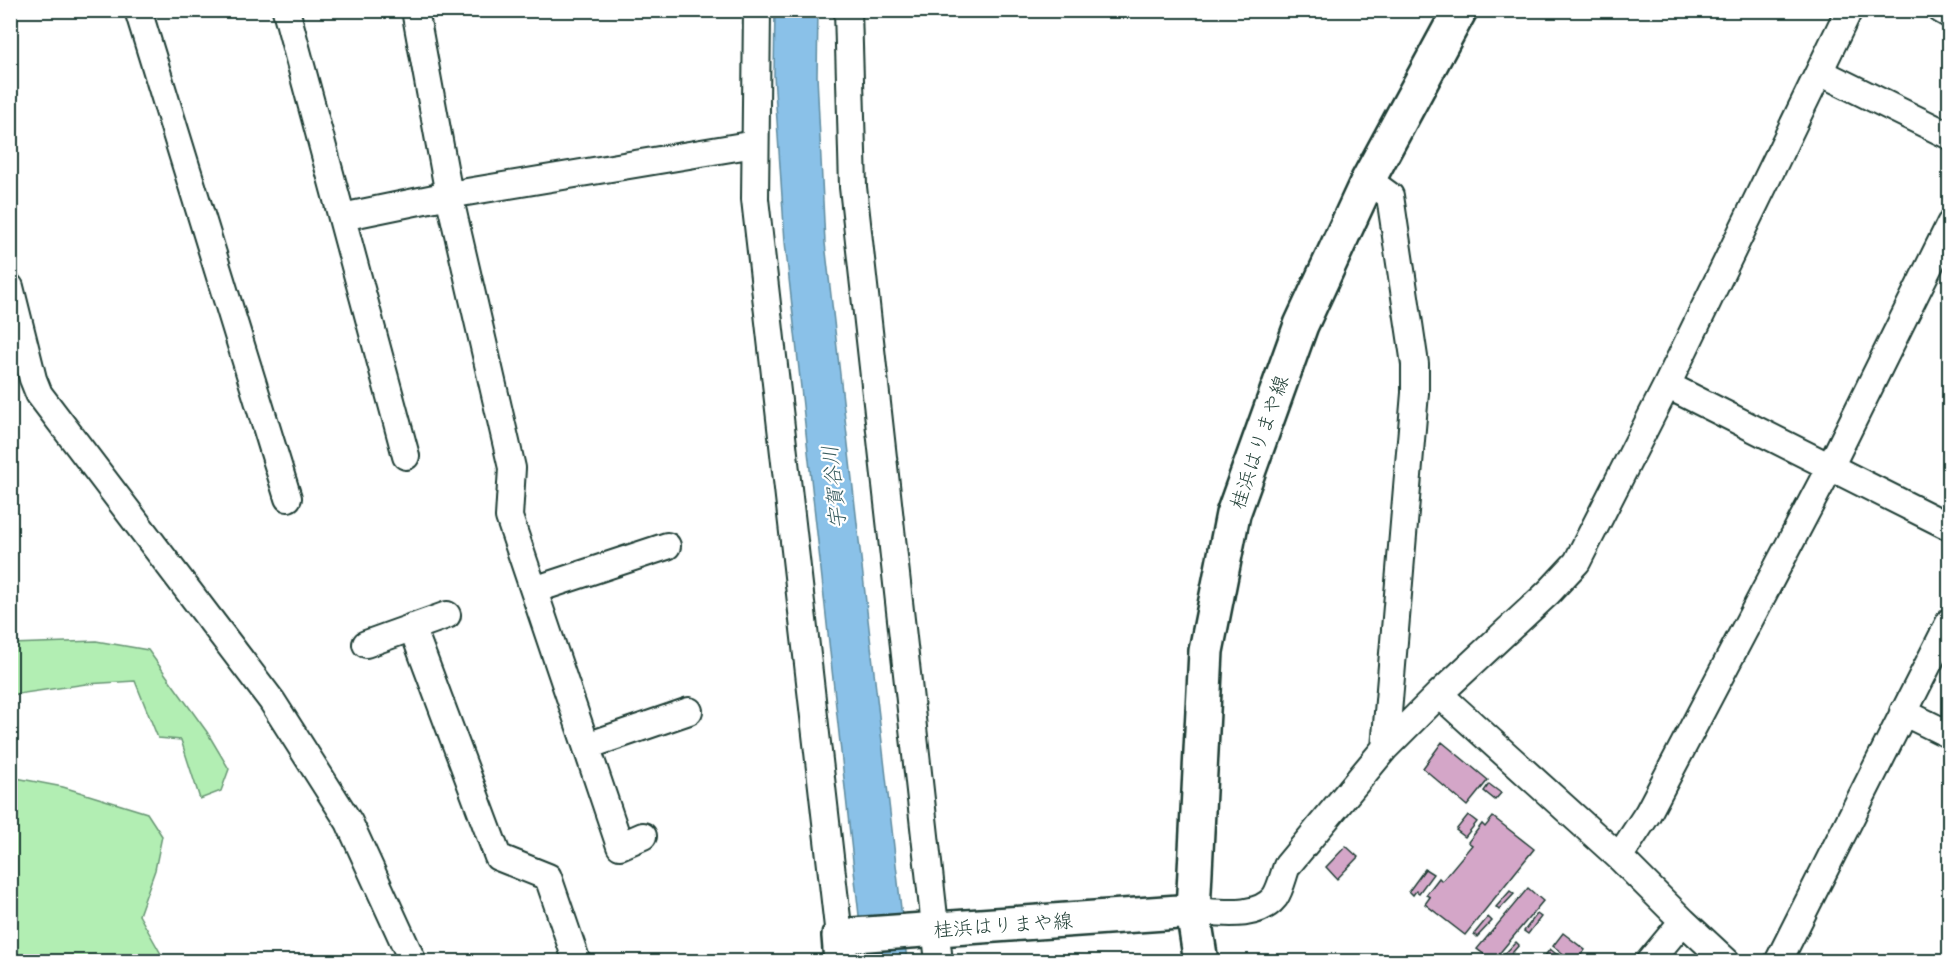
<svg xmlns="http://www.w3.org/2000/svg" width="1960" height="972" font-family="'Gochi Hand','Klee One',sans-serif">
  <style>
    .green { fill: #b2eeb3; stroke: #689674; stroke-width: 1.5 }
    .water { fill: #8ac1e8; stroke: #5f8ca0; stroke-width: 1.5 }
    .building { fill: #d4a6c8; stroke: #1f3d34; stroke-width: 1.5 }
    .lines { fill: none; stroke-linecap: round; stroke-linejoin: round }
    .street-casing { stroke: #1f3d34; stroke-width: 30 }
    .primary-casing { stroke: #1f3d34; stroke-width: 38 }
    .street { stroke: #fff; stroke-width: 26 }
    .primary { stroke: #fff; stroke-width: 33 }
    .labels { text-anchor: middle; stroke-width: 4.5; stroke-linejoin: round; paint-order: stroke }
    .street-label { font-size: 20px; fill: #1f3d34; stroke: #fff }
    .water-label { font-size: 21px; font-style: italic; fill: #3a5e61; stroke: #fff }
  </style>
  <rect width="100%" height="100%" fill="#fff"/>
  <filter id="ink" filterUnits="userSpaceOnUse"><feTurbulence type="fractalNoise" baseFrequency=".0167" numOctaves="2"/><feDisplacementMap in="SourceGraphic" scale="12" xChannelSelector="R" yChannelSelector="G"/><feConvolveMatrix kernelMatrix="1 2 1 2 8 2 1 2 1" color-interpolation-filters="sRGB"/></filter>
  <g filter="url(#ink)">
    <path class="green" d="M96,641L148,650L207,732L229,769L221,791L200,799L181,740L158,738L135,681L86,684L11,695V644Z
      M11,777L63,787L147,813L162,836L155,870L139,915L165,961H11Z"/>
    <path class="water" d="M775,11H818L817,76L825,243L907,961H864L785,242L774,75Z"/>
    <path class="building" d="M1442,742L1488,780L1467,806L1423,768Z
      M1489,784L1501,793L1495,800L1484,791Z
      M1468,815L1477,822L1465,837L1456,830Z
      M1493,817L1534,849L1465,935L1425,904L1430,897L1426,895L1439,878L1442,881L1472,845L1468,842L1482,824L1485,827Z
      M1346,846L1358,857L1337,879L1326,867Z
      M1425,869L1433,874L1419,893L1416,891L1413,895L1409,891Z
      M1528,888L1543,901L1493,961L1477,949Z
      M1510,891L1514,894L1499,910L1496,907Z
      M1537,914L1541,917L1528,934L1524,931Z
      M1488,917L1492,921L1477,937L1474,934Z
      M1563,933L1585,950L1577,960L1575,959L1573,961L1553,946Z
      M1516,942L1519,945L1505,961L1501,958Z
      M1550,949L1566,962H1550L1544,957Z"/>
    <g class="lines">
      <g class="street-casing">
        <path id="street" d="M138,10L288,498
          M286,10L406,456
          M415,10L449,195L512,468L509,517L620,846L643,836
          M757,10L755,199L839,936
          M848,10L853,187L939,962
          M1941,10L1950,15
          M1820,72L1950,136
          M1368,180L1390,196L1415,364V393L1385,748
          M342,217L449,195L755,144
          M10,287L33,379L39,394L272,701L349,822L413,962
          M1667,385L1950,527
          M534,590L667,546
          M412,627L498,857L548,877L577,962
          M366,644L447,615
          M1439,694L1619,857L1648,813L1830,467L1950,224
          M1903,712L1950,735
          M587,746L689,711
          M1619,857L1683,921L1649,962
          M1193,911C1218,912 1257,920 1275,897C1281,888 1283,876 1287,866L1385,748L1439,694L1549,592L1577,562L1667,385L1849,10
          M1683,921L1727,962
          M1778,962L1950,621"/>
      </g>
      <g class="primary-casing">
        <path id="primary" d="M841,962L839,936L1193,911
          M1201,962L1193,911L1206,651L1233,514L1301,325L1368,180L1460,10"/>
      </g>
      <use href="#street" class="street"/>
      <use href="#primary" class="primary"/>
    </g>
  </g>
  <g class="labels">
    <g class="street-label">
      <text transform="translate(1259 442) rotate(-71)" y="7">桂浜はりまや線</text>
      <text transform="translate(1003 925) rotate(-4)" y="7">桂浜はりまや線</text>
    </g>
    <g class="water-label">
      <text transform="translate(834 487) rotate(-96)" y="7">宇賀谷川</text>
    </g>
  </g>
  <rect width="1960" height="972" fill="none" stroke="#fff" stroke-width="36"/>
  <rect x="18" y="18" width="1924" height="936" fill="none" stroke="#1f3d34" stroke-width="2" filter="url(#ink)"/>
</svg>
